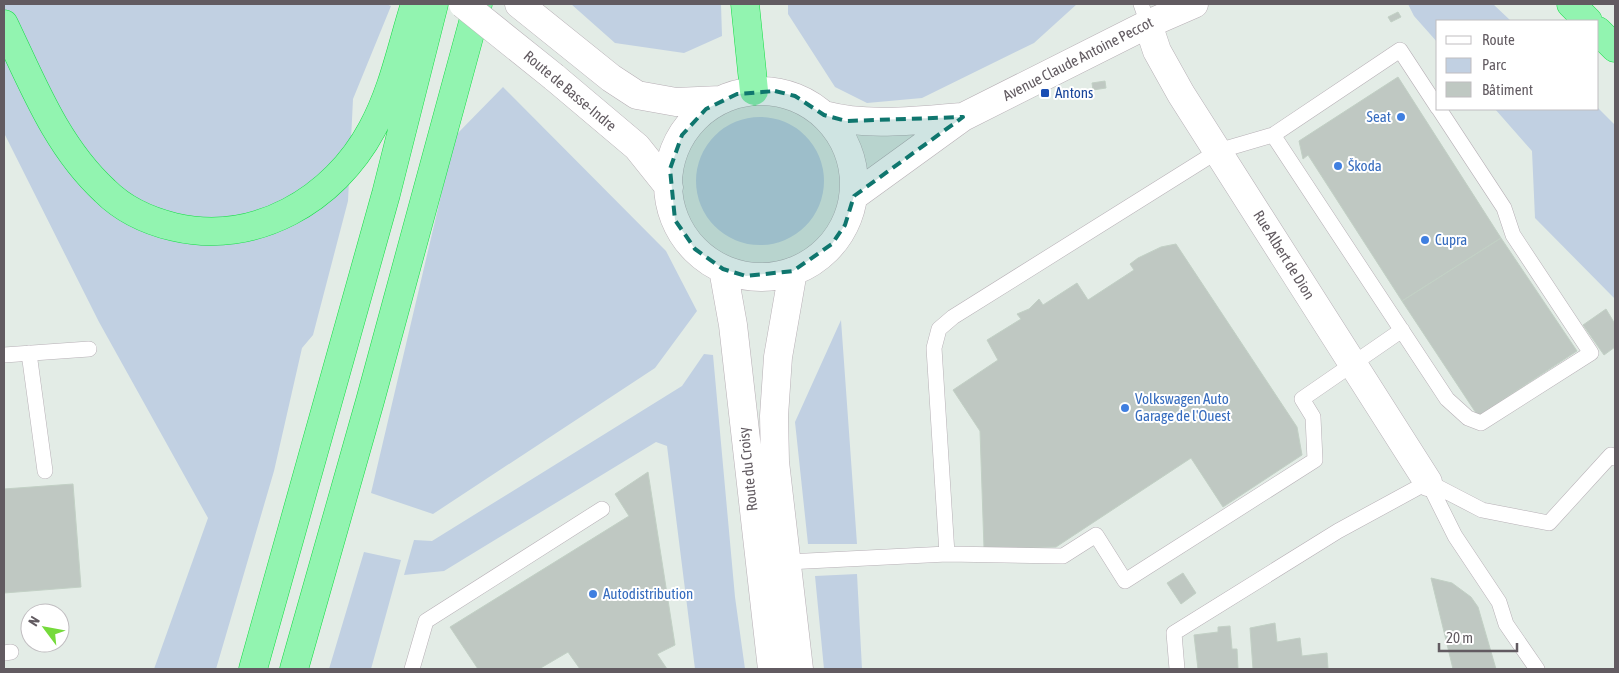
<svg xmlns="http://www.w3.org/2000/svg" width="1619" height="673" font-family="'Asap Condensed',sans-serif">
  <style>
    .green { fill: #c1d0e2 }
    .building { fill: #bfc8c2; stroke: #c2d0c5 }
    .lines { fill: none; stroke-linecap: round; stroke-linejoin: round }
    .lane-casing { stroke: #b7b0b6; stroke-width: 16 }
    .street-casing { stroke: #b7b0b6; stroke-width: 29 }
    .secondary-casing { stroke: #b7afb5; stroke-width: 29 }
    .highway-casing { stroke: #13dc44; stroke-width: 29 }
    .lane { stroke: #fff; stroke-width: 15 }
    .street { stroke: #fff; stroke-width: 28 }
    .secondary { stroke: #fff; stroke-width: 28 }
    .highway { stroke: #92f4b0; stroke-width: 28 }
    .secondary-bridge-casing { stroke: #b7afb5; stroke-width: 29; stroke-linecap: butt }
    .secondary-bridge { stroke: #fff; stroke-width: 28 }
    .marked { fill: #0f766e; fill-opacity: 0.2; stroke: #0f766e; stroke-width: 4; stroke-dasharray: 10 6; stroke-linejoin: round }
    .transit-dot { fill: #1a4fb4; stroke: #fff; stroke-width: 2 }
    .shop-dot { fill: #3f7fe0; stroke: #fff; stroke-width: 2 }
    .labels { text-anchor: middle; stroke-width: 4; stroke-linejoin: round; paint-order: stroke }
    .street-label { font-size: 15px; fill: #625b61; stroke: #fff }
    .transit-label { font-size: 15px; fill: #164399; stroke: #fff; text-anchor: start }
    .shop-label { font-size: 15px; fill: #366cbe; stroke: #fff; text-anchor: start }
  </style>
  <rect width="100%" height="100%" fill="#e3ece6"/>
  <path class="green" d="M4,4H386L391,6L353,99L348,201L313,335L302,348L274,471L216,669H154L208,518L99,322L4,133Z
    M571,4H721L722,36L684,53L615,43Z
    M788,4H1077L1034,43L922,98L867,103L835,87L788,14Z
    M1408,4H1493L1511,21H1438V43L1414,16Z
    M503,87L666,251L697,311L655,368L433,514L371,493L455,136Z
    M1598,108L1615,125V299L1535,218L1532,151L1495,109Z
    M696 181a64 64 0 1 1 128 0a64 64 0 1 1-128 0Z
    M841,320L857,544H808L795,422Z
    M704,354L713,355L735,597L745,669H695L667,446L656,442L444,571L404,575L414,540L432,541L682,386Z
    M364,552L401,560L371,669H329Z
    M857,574L862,669H824L815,576Z"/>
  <path class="building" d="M1398,12L1401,17L1391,22L1388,17Z
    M1398,77L1501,238L1402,301L1308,155L1303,159L1299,141Z
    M1105,81L1106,88L1093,90L1092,83Z
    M1501,238L1577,351L1478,416L1402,301Z
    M1176,244L1297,427L1302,455L1223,507L1191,458L1056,547L984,548L980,431L953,390L998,360L987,340L1021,319L1017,314L1029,309L1039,299L1043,305L1077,283L1088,300L1134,270L1130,264L1138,258L1161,247Z
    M1606,309L1615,324V347L1604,355L1583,325Z
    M648,472L675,645L657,654L667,669H580L568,652L539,669H478L450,627L629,516L615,494Z
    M73,484L81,587L4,593V489Z
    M1183,573L1196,593L1181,604L1167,583Z
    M1431,578L1452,583L1471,597L1478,607L1496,669H1453Z
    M1275,623L1277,642L1300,638L1302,656L1327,653L1328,669H1253L1250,628Z
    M1230,626L1232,649H1237L1238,669H1198L1194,635L1218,632V627Z"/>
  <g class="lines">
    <g class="lane-casing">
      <path id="lane" d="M1141,4L1148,24
        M1438,108L1400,50L1273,135L1447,399L1468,418L1481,423L1591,353L1513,235L1504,208L1439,109
        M29,353L45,471
        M4,355L89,349
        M1428,482L1482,510L1549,523L1611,455L1615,458
        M1428,482L1455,536L1499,602L1506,624L1537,669
        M947,554L1063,556L1096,535L1125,581L1315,460L1313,417L1302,399L1402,330
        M781,560L787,562L947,554L934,348L939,329L953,317L1218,151L1273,135
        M4,653L11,652
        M412,669L426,621L602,509
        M1177,669L1174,633L1338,531L1428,482"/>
    </g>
    <g class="street-casing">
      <path id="street" d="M1148,24L1157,51L1181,94L1428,482"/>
    </g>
    <g class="secondary-casing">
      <path id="secondary" d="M519,4L611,78L637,95L676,102L721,100
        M554,77L637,147L669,187
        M668 184a93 93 0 1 1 186 0a93 93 0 1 1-186 0Z
        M824,115C870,127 916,120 963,117
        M854,196L963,117L1148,24L1194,4
        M723,269L733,325L772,669
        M793,271L778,357L774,416L775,462L799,669"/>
    </g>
    <g class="highway-casing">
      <path id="highway" d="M745,4L754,91
        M1571,4L1588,21
        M4,24C32,82 56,146 105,191C124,210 149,221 174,227C255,246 334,200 372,129C393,91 402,45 415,4
        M1598,31L1615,48
        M253,669L386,194L434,4
        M294,669L370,401L478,4"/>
    </g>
    <use href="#lane" class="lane"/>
    <use href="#street" class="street"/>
    <use href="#secondary" class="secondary"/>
    <use href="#highway" class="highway"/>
    <g class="secondary-bridge-casing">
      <path id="secondary-bridge" d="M463,4L554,77"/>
    </g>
    <use href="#secondary-bridge" class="secondary-bridge"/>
  </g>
  <path class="marked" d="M775,91L795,96L824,115L846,121L963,117L854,196L845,225L832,244L793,271L746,276L723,269L695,249L675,220L670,169L682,135L706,109L737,94Z"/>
  <rect class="transit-dot" x="1040" y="88" width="10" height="10" rx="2.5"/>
  <g class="shop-dot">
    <circle cx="1401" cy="117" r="5"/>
    <circle cx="1338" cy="166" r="5"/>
    <circle cx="1425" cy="240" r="5"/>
    <circle cx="1125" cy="408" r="5"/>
    <circle cx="593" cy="594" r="5"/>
  </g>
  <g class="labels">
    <g class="street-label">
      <text transform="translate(1078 59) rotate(-27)" y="5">Avenue Claude Antoine Peccot</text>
      <text transform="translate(570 91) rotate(40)" y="5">Route de Basse-Indre</text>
      <text transform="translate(1284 255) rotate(58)" y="5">Rue Albert de Dion</text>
      <text transform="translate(748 469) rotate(-96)" y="5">Route du Croisy</text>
    </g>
    <g class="transit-label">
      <text x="1055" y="98">Antons</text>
    </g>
    <g class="shop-label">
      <text x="1391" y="122" text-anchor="end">Seat</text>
      <text x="1348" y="171">Škoda</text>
      <text x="1435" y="245">Cupra</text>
      <text x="1135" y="404">Volkswagen Auto<tspan x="1135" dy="17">Garage de l'Ouest</tspan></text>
      <text x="603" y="599">Autodistribution</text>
    </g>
  </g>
  <rect width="1619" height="673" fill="none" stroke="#625b61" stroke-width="10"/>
  <rect x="1436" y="20" width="162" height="90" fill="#ffffff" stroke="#c0bdc0"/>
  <rect x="1446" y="36" width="25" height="8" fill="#ffffff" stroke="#c0bdc0"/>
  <text x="1482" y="45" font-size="15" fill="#625b61">Route</text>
  <rect x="1446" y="58" width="25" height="15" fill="#c1d0e2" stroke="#c0bdc0"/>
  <text x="1482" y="70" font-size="15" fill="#625b61">Parc</text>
  <rect x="1446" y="82" width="25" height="15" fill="#bfc8c2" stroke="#c0bdc0"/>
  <text x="1482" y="95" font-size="15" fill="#625b61">Bâtiment</text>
  <g transform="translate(45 628) rotate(302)"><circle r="24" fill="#ffffff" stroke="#c0bdc0"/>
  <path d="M0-4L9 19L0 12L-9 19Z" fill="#75da3b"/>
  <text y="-8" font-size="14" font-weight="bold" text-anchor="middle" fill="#625b61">N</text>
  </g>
  <path d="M1439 643v8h78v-8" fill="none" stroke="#625b61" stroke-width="2.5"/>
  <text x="1446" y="643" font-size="15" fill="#625b61" stroke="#ffffff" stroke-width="4" paint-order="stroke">20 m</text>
</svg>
